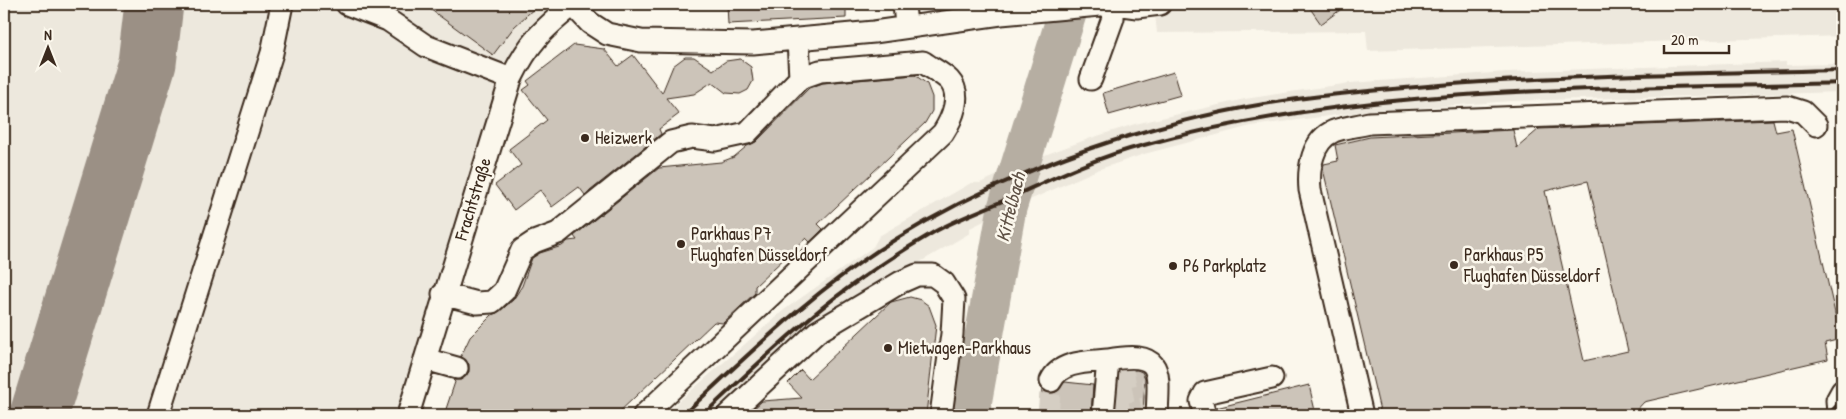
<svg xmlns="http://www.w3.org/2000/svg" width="1846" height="419" font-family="'Patrick Hand',sans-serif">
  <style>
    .built { fill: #ede8dd }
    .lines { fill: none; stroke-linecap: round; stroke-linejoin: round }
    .river { stroke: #b6aea2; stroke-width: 39 }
    .taxiway { stroke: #9b9085; stroke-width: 59 }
    .building { fill: #ccc4b9; stroke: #3b2a1e; fill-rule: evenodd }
    .minor-tunnel { stroke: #d5cec3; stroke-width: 21; stroke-dasharray: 21 11; stroke-linecap: butt }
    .minor-casing { stroke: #3b2a1e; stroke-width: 25 }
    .minor { stroke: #fbf7ec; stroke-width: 21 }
    .rail { stroke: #3b2a1e; stroke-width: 4 }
    .poi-dot { fill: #3b2a1e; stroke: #fbf7ec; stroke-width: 2 }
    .labels { text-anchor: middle; stroke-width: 5; stroke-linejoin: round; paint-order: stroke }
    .poi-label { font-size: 18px; fill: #3b2a1e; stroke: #fbf7ec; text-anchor: start }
    .street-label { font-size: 18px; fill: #3b2a1e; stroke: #fbf7ec }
    .water-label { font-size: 19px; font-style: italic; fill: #605246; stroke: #fbf7ec }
  </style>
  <rect width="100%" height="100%" fill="#fbf7ec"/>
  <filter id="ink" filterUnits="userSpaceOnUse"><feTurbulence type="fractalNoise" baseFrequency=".02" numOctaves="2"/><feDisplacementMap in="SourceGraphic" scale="10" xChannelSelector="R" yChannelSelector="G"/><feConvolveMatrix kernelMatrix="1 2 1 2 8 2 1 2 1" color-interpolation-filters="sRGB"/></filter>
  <g filter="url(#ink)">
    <path class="built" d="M4,4H558L511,52L395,415H4Z
      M1154,4H1842V36L1368,51L1366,31L1157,33Z
      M1786,62V65L1842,64V92L1511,101L1353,113L1251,126L1144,154L1097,170L994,216L970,228V233L903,272L889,274L794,343L710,415H663L784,310L873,247L879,236L971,183H980L1031,160L1091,138L1135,124L1245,99L1350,83L1507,72Z"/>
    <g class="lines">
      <path class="river" d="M970,415L1007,208L1070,4"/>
      <path class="taxiway" d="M39,415L147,63L154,4"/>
    </g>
    <path class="building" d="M423,4H539L514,27L493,55Z
      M727,4H846V18L728,24Z
      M1307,4H1348L1321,24Z
      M574,45L604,49L618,66L633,55L662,93L673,66L685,57H694L713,70L726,61L740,59L751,67L753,81L748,90L740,94L726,93L712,82L694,94L666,98L679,114L659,129L661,134L585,195L579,187L552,207L540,190L514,210L495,185L521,165L509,149L547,120L523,90L530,85L527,81Z
      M1174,72L1181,95L1109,115L1103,93Z
      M915,75L927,84L932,97V111L925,123L818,224L823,229L810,242L806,238L755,286V293L723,323L714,322L616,415H444L455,382L453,380H461L469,372V364L461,356L470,337L492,315L500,311L513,300L522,286L532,258L540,253L562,246L568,241L577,240L574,236L659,168L721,162L734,157L747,146L756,142L809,88L823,83Z
      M1773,120L1776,132L1792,129L1841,339L1825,343L1828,359L1644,402L1632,415H1381L1323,169L1324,164L1338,161L1335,145L1370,137L1513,130L1517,148L1539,129ZM1588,181L1628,351L1584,361L1545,191Z
      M910,297L921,300L929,306L936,325L926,415H751V411L762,401L802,398L788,383L801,370L809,379L891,302Z
      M1137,370L1142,372L1145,378L1143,415H1116L1120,371Z
      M1065,382L1093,385L1091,415H1040L1042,389L1050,393L1056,392Z
      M1309,385L1316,415H1217L1216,408Z"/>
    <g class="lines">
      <path class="minor-tunnel" d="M1114,379L1146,372
        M1112,395L1145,389
        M1048,415L1051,381
        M1110,415L1144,408"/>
      <g class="minor-casing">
        <path id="minor" d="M347,4L388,20L426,46L511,79
          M904,4L906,26
          M1115,4L1137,7L1160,4
          M573,5L590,23L607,34L641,41L753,43L874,32L1001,14L1111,4
          M798,40L800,78
          M1091,79L1113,18V4
          M443,294L477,303L492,302L504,291L522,250L534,242L558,233L671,142L692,137L715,140L747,133L800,78L820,71L923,62C931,68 942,73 949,80C963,95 952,119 943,133L644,415
          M425,359L457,368
          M1051,381C1060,361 1088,362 1108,360
          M158,415L272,53L282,4
          M408,415L511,79C529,42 543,29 574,4
          M728,415L817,332L901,282L917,275H933L944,283L954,299L952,334L941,415
          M1103,415L1108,360C1164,350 1159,370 1157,415
          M1205,415L1201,401L1205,393L1272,378
          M1362,415L1310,190C1308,169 1312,140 1334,131C1345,127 1358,126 1369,123L1787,107L1803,112L1816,125
          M1838,415L1837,400L1842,391"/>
      </g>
      <use href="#minor" class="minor"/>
      <path class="rail" d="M683,415C750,353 817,287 896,239C1001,174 1126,130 1247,107C1306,96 1367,91 1428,86C1566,75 1704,73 1842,70
        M703,415C734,386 765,356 798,328C840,291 886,260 934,232C957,219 983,210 1007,199C1051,179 1097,157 1144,145C1369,83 1611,90 1842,83
        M1828,415L1842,400"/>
    </g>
  </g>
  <g class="poi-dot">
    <circle cx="585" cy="138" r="5"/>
    <circle cx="681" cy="244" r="5"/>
    <circle cx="1454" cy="265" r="5"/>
    <circle cx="1173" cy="266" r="5"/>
    <circle cx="888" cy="348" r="5"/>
  </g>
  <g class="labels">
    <g class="poi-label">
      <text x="595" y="144">Heizwerk</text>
      <text x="691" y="240">Parkhaus P7<tspan x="691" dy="21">Flughafen Düsseldorf</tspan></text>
      <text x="1464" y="261">Parkhaus P5<tspan x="1464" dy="21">Flughafen Düsseldorf</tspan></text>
      <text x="1183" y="272">P6 Parkplatz</text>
      <text x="898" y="354">Mietwagen-Parkhaus</text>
    </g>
    <g class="street-label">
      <text transform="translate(473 199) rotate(-73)" y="6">Frachtstraße</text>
    </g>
    <g class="water-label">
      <text transform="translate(1010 207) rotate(-76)" y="7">Kittelbach</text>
    </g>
  </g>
  <rect width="1846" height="419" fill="none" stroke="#fbf7ec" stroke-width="20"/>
  <rect x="10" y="10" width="1826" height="399" fill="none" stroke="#3b2a1e" stroke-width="2" filter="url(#ink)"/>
  <g transform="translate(48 48)" stroke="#fbf7ec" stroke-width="4" paint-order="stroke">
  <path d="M0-4L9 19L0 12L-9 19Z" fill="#3b2a1e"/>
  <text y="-8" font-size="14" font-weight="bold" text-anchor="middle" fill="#3b2a1e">N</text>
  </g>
  <path d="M1664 45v8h65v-8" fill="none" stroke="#3b2a1e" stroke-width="2.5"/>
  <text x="1671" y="45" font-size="15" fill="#3b2a1e" stroke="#fbf7ec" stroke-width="4" paint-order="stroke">20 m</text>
</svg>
